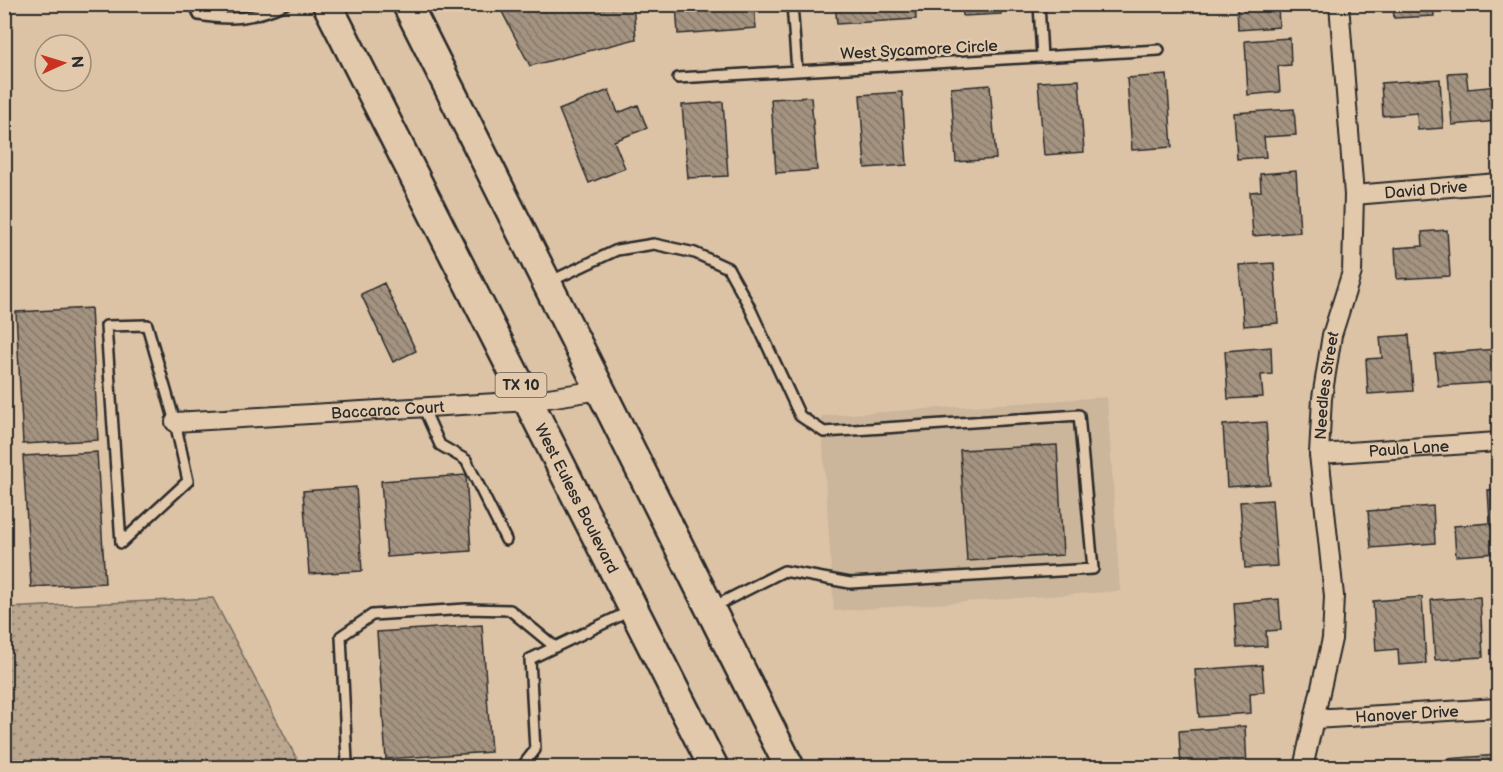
<svg xmlns="http://www.w3.org/2000/svg" width="1503" height="772" font-family="'Balsamiq Sans',sans-serif">
  <style>
    .built { fill: #cbb59b }
    .grass { fill: url(#grass-dots); stroke: #73695d; stroke-width: 1.5 }
    .building { fill: url(#building-back-hatch); stroke: #2b2b2b; stroke-width: 1.5 }
    .lines { fill: none; stroke-linecap: round; stroke-linejoin: round }
    .service-casing { stroke: #2b2b2b; stroke-width: 14 }
    .minor-casing { stroke: #2b2b2b; stroke-width: 22 }
    .primary-casing { stroke: #2b2b2b; stroke-width: 33 }
    .service { stroke: #e3c9ab; stroke-width: 9 }
    .minor { stroke: #e3c9ab; stroke-width: 18 }
    .primary { stroke: #e3c9ab; stroke-width: 28 }
    .labels { text-anchor: middle; stroke-width: 5; stroke-linejoin: round; paint-order: stroke }
    .shield { fill: #e3c9ab; stroke: #625a51; stroke-width: 1.5 }
    .shield-label { font-size: 15px; font-weight: bold; fill: #2b2b2b }
    .street-label { font-size: 16px; fill: #2b2b2b; stroke: #e3c9ab }
  </style>
  <defs>
    <pattern id="grass-dots" width="8" height="8" patternUnits="userSpaceOnUse" patternTransform="scale(1.5)"><rect width="8" height="8" fill="#bba78f"/><path d="M2 2h.1M6 6h.1" fill="none" stroke="#988875" stroke-width="1.8" stroke-linecap="round"/></pattern>
    <pattern id="building-back-hatch" width="6" height="6" patternUnits="userSpaceOnUse" patternTransform="scale(1.5)"><rect width="6" height="6" fill="#a49380"/><path d="M-1 5l2 2M0 0l6 6M5-1l2 2" fill="none" stroke="#867869"/></pattern>
  </defs>
  <rect width="100%" height="100%" fill="#dcc3a6"/>
  <filter id="ink" filterUnits="userSpaceOnUse"><feTurbulence type="fractalNoise" baseFrequency=".0167" numOctaves="2"/><feDisplacementMap in="SourceGraphic" scale="12" xChannelSelector="R" yChannelSelector="G"/><feConvolveMatrix kernelMatrix="1 2 1 2 8 2 1 2 1" color-interpolation-filters="sRGB"/></filter>
  <g filter="url(#ink)">
    <path class="built" d="M1107,397L1120,591L834,611L821,416Z"/>
    <path class="grass" d="M213,598L301,767H5V608Z"/>
    <path class="building" d="M498,4H633L636,39L530,66Z
      M676,4H754L756,28L678,34Z
      M835,4H915L916,19L837,24Z
      M962,4H1000L1001,14L963,16Z
      M1086,4H1148L1086,9Z
      M1237,4H1282L1278,5L1279,27L1238,30Z
      M1393,4H1433L1434,16L1394,18Z
      M1290,38L1291,65L1278,66L1280,92L1248,95L1245,41Z
      M1466,72L1468,89L1498,86V121L1452,125L1448,73Z
      M1167,75L1172,147L1132,150L1127,78Z
      M1440,79L1443,128L1418,130L1417,113L1383,116L1381,83Z
      M1079,80L1084,152L1044,155L1038,82Z
      M990,85L996,159L956,162L951,88Z
      M609,90L618,113L638,105L647,128L614,141L625,168L589,183L559,110Z
      M902,92L907,165L865,168L860,95Z
      M811,97L817,170L776,173L771,99Z
      M723,102L728,176L688,178L682,105Z
      M1294,109L1296,135L1264,137L1266,157L1237,159L1234,113Z
      M1296,171L1300,232L1253,236L1250,192L1261,191L1260,174Z
      M1447,230L1450,276L1397,279L1395,248L1423,246L1422,232Z
      M1274,263L1278,323L1244,326L1239,265Z
      M384,283L416,351L393,362L361,294Z
      M91,308L98,440L23,444L16,312Z
      M1409,335L1413,391L1368,394L1366,359L1382,358L1380,337Z
      M1271,347L1272,374L1261,375L1263,397L1228,399L1225,351Z
      M1496,349L1498,382L1438,386L1435,354Z
      M1266,422L1270,484L1227,487L1223,425Z
      M1057,445L1063,555L967,561L960,450Z
      M97,452L105,583L31,587L23,456Z
      M466,475L471,551L387,557L381,481Z
      M356,487L362,571L309,574L303,491Z
      M1498,489V553L1456,556L1454,526L1490,523L1488,490Z
      M1272,500L1277,566L1245,568L1240,502Z
      M1433,506L1435,543L1371,548L1368,511Z
      M1422,597L1426,663L1399,665L1398,649L1376,651L1373,601Z
      M1480,597L1483,657L1435,660L1431,600Z
      M1279,599L1281,630L1266,631L1267,646L1237,648L1234,603Z
      M1493,607H1498V650H1496Z
      M482,625L491,752L386,759L377,632Z
      M1262,665L1264,692L1250,693L1251,713L1199,717L1195,670Z
      M1245,726L1247,768H1181L1179,731Z
      M1497,755L1498,768H1448L1447,759Z
      M1415,763L1416,768H1392V764Z"/>
    <g class="lines">
      <g class="service-casing">
        <path id="service" d="M195,4L199,15C233,21 254,18 285,4
          M792,4L797,71
          M1039,4L1042,57
          M678,78L1159,50
          M549,282L617,250L654,244L695,253L728,268L748,304L800,416L824,432L1079,415L1093,569L850,583L784,571L713,607
          M147,325L175,422L188,481L121,543L106,326Z
          M423,407L440,445L466,460L506,540
          M352,768L347,762L341,636L372,615L466,609L510,610L555,647
          M521,768L535,750L530,659L632,610"/>
      </g>
      <g class="minor-casing">
        <g id="minor">
          <path id="s1" d="M1354,195L1498,183"/>
          <path id="s2" d="M175,422L529,401L600,390"/>
          <path id="s3" d="M1319,454L1498,442"/>
          <path id="s4" d="M1314,719L1498,708"/>
          <path id="s5" d="M1303,768L1332,639L1334,596L1319,454L1322,398L1332,335L1352,272L1354,195L1339,4"/>
        </g>
      </g>
      <g class="primary-casing">
        <g id="primary">
          <path id="s6" d="M327,4L714,768"/>
          <path d="M407,4L790,768"/>
        </g>
      </g>
      <use href="#service" class="service"/>
      <use href="#minor" class="minor"/>
      <use href="#primary" class="primary"/>
    </g>
  </g>
  <g class="labels">
    <rect class="shield" x="495.5" y="373" width="51" height="24" rx="4.5"/>
    <g class="shield-label">
      <text x="521" y="390">TX 10</text>
    </g>
    <g class="street-label">
      <text transform="translate(919 49) rotate(-3)" y="6">West Sycamore Circle</text>
      <text dy="6" stroke="none"><textPath href="#s1" startOffset="72">David Drive</textPath></text>
      <text dy="6" stroke="none"><textPath href="#s5" startOffset="387">Needles Street</textPath></text>
      <text dy="6" stroke="none"><textPath href="#s2" startOffset="213">Baccarac Court</textPath></text>
      <text dy="6" stroke="none"><textPath href="#s3" startOffset="90">Paula Lane</textPath></text>
      <text dy="6" stroke="none"><textPath href="#s6" startOffset="554">West Euless Boulevard</textPath></text>
      <text dy="6" stroke="none"><textPath href="#s4" startOffset="93">Hanover Drive</textPath></text>
    </g>
  </g>
  <rect width="1503" height="772" fill="none" stroke="#e3c9ab" stroke-width="24"/>
  <rect x="12" y="12" width="1479" height="748" fill="none" stroke="#2b2b2b" stroke-width="2" filter="url(#ink)"/>
  <g transform="translate(63 63) rotate(86)"><circle r="28" fill="#e3c9ab" stroke="#998a78" stroke-width="1.5"/>
  <path d="M0-4.5L10 22L0 15L-10 22Z" fill="#c8321e"/>
  <text y="-9" font-size="16" font-weight="bold" text-anchor="middle" fill="#2b2b2b">N</text>
  </g>
</svg>
